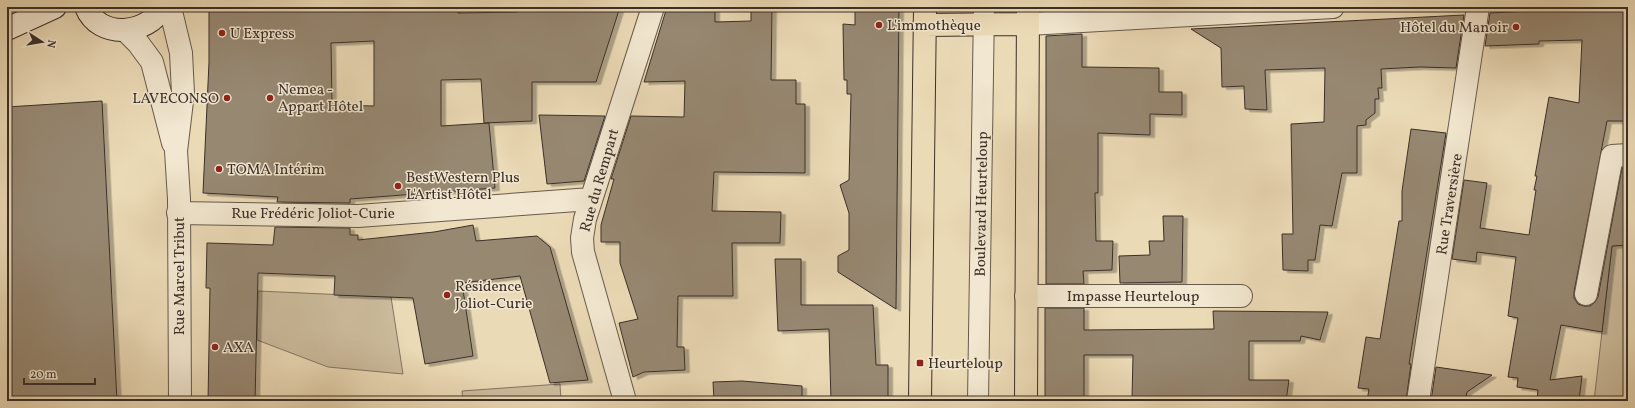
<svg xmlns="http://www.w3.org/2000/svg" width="1635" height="408" font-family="Vollkorn,serif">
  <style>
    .green { fill: #cdbd9e; stroke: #847663 }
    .building { fill: #978872; stroke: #3b2f28; fill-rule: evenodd; filter: url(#shadow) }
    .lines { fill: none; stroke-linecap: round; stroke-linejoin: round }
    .pedestrian-casing { stroke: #675a4c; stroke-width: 22 }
    .minor-casing { stroke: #675a4c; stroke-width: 24 }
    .secondary-casing { stroke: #3b2f28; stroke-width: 24 }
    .primary-casing { stroke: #3b2f28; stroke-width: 24 }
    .pedestrian { stroke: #f2e7d0; stroke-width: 20 }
    .minor { stroke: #f2e7d0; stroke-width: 22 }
    .secondary { stroke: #f2e7d0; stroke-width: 22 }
    .primary { stroke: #ebdab6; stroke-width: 22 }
    .poi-dot { fill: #8f2418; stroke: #f2e7d0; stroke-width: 1.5 }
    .labels { text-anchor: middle; stroke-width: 3; stroke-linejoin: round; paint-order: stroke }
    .poi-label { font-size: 15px; fill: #3b2f28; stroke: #f2e7d0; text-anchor: start }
    .street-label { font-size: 15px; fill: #3b2f28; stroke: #f2e7d0 }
  </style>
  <defs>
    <filter id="shadow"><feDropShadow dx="4.5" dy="2.5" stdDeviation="0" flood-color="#0004"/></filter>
  </defs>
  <rect width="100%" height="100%" fill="#ebdab6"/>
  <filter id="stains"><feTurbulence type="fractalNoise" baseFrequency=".005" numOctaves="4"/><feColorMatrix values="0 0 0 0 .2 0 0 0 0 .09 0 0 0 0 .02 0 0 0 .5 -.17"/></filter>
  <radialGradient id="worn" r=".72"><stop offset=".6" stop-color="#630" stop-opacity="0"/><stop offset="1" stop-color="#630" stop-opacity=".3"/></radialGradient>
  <path class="green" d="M1628,245V401H1594L1612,246Z
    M258,291L391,297L403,374L328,367L257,340Z
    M560,384L561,401H463L462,391Z"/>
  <path class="building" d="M209,7H458V13L517,12V7H620L596,82H532V121L484,123L481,79L441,80V126L489,123L495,188L350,199V203L277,202L278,197L203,193L209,62ZM374,41V106L332,105L331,43Z
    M667,7H715V22L751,21V7H772L771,80H796V104H805V173L714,172L712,211L781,212L780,243H732L733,296H678L677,347H684L685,370L644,372L633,377L619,323L638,319L620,263V242H601V225L614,179H611L631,116L684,117L685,81L644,82Z
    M855,7H899L896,309L838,272V256L849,250V213L840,185L849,180L851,94H847V80H844L843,24L855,25Z
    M1048,7H1082V8L1048,10Z
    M1610,7H1628V121H1607L1574,292V298L1578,304L1584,306H1590L1595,302L1598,297L1622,168H1628V245L1612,246L1602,332L1561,325L1550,380L1582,376L1579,401L1537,399L1538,390L1517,387L1518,378L1508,377L1518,318L1508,316L1516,257L1477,252L1476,262L1452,259L1464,180L1487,183L1480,228L1529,235L1536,190H1534L1537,176H1535L1549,97L1579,103L1582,40L1539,41V44L1485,46L1490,13Z
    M1464,15L1456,68L1420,67L1381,69L1382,88H1378L1379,99H1375V113L1366,120V125L1357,126V173H1342L1332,226L1320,225L1315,260H1308V271L1283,270L1282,234H1293L1291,124L1324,122L1325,68L1265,70L1267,110L1245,109L1244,86L1222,87L1221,48L1191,29Z
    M1082,34V67L1159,68V92H1182V115L1150,114V135L1098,133V193H1095L1096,241H1113L1112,270L1083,271L1084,284H1046V36Z
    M102,101L117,401H7V107Z
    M539,115L605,116L584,181L547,184Z
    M1411,129L1446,133L1409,364H1411L1406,401H1367L1369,389L1358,388L1366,337L1380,339L1399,221H1402V191Z
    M1163,216H1183L1182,282L1120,283L1119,256L1150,255L1149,241H1164Z
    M473,225L476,241L537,236L550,247L588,380L550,383L520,276L462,283L473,356L425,364L413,298L334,295L335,276L258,273L255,401H208L210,288H206L207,243L273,245L275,227L350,228V235H358V240L434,232Z
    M775,259H801V305H873L876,365H888V401H831L829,329L778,331Z
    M1045,308H1084V330L1214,329L1213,311L1328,312L1320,340L1301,336L1300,341H1249V380H1289L1286,401H1228V397L1132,399L1133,355H1084V401H1045Z
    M1436,367L1492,375L1467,392L1465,401H1431Z
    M742,381L802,386V401H714L713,382Z"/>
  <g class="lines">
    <g class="pedestrian-casing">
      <path id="pedestrian" d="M978,401L984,7"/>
    </g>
    <g class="minor-casing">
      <path id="minor" d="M170,7L181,53L183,93L176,151L179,199L180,401
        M1028,24L1333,7
        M126,31L138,43L152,62L173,143
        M178,213L358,216L591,199
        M1586,294L1612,156L1628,155
        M1026,296H1241
        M625,401L583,252L582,238L585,219L653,7
        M1418,401L1478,7"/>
    </g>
    <g class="secondary-casing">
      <path id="secondary" d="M86,7C99,40 148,35 163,7
        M7,29L55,7"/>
    </g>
    <g class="primary-casing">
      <path id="primary" d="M924,25L1028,24
        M920,401L925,7
        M1026,401L1028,7"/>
    </g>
    <use href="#pedestrian" class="pedestrian"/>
    <use href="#minor" class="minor"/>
    <use href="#secondary" class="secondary"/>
    <use href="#primary" class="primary"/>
  </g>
  <g class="poi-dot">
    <circle cx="879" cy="25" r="4"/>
    <circle cx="1516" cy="27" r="4"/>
    <circle cx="222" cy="33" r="4"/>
    <circle cx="227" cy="98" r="4"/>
    <circle cx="270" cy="98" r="4"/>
    <circle cx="219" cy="169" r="4"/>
    <circle cx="398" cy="186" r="4"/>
    <circle cx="447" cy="295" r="4"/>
    <circle cx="215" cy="347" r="4"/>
    <rect x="916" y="359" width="8" height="8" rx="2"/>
  </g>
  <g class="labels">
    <g class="poi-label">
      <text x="887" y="30">L'immothèque</text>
      <text x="1508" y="32" text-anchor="end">Hôtel du Manoir</text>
      <text x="230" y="38">U Express</text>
      <text x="278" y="94">Nemea -<tspan x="278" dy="17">Appart Hôtel</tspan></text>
      <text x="219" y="103" text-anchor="end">LAVECONSO</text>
      <text x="227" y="174">TOMA Intérim</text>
      <text x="406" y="182">BestWestern Plus<tspan x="406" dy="17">L'Artist Hôtel</tspan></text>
      <text x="455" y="291">Résidence<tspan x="455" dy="17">Joliot-Curie</tspan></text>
      <text x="223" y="352">AXA</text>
      <text x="928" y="368">Heurteloup</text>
    </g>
    <g class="street-label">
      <text transform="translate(599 180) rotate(-74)" y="5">Rue du Rempart</text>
      <text transform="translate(981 204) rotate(-89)" y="5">Boulevard Heurteloup</text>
      <text transform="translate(1449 204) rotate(-81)" y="5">Rue Traversière</text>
      <text x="313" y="218">Rue Frédéric Joliot-Curie</text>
      <text transform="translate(179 276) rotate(-90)" y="5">Rue Marcel Tribut</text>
      <text x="1133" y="301">Impasse Heurteloup</text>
    </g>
  </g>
  <rect width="1635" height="408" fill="none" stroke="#ebdab6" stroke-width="24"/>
  <rect x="8" y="8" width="1619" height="392" fill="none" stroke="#3b2f28" stroke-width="2"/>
  <rect x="12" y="12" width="1611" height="384" fill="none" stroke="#3b2f28"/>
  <g transform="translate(42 42) rotate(102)" stroke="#f2e7d0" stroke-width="3" paint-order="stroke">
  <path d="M0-3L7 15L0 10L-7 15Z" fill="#3b2f28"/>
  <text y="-6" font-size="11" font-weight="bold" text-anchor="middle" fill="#3b2f28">N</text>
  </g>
  <path d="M24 378v6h71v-6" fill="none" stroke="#3b2f28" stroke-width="2"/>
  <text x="30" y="378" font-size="12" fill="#3b2f28" stroke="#f2e7d0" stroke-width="3" paint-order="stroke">20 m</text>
  <rect width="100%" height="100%" filter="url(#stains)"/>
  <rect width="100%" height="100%" fill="url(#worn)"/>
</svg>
